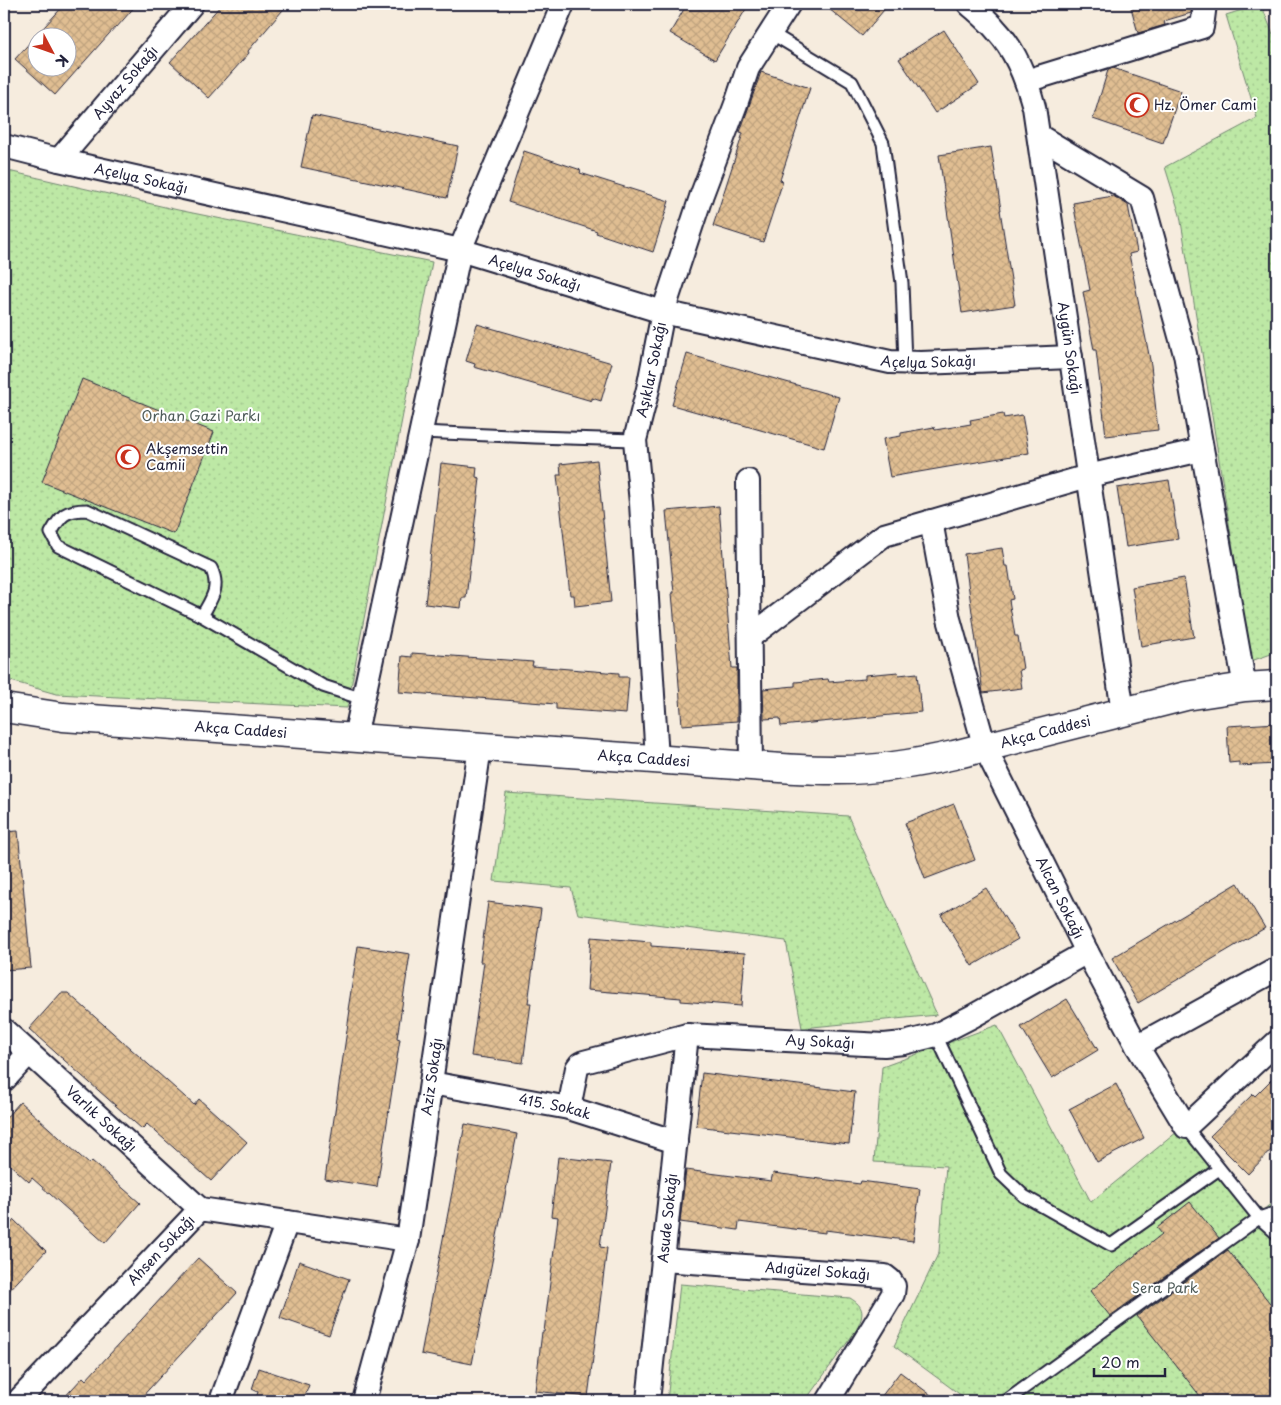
<svg xmlns="http://www.w3.org/2000/svg" width="1281" height="1405" font-family="'Playpen Sans',sans-serif">
  <style>
    .park { fill: url(#park-dots); stroke: #708570 }
    .building { fill: url(#building-cross-hatch); stroke: #22223b; fill-rule: evenodd }
    .lines { fill: none; stroke-linecap: round; stroke-linejoin: round }
    .service-casing { stroke: #22223b; stroke-width: 15 }
    .minor-casing { stroke: #22223b; stroke-width: 26 }
    .secondary-casing { stroke: #22223b; stroke-width: 31 }
    .service { stroke: #fff; stroke-width: 11 }
    .minor { stroke: #fff; stroke-width: 22 }
    .secondary { stroke: #fff; stroke-width: 28 }
    .labels { text-anchor: middle; stroke-width: 4; stroke-linejoin: round; paint-order: stroke }
    .street-label { font-size: 14px; fill: #22223b; stroke: #fff }
    .poi-label { font-size: 14px; fill: #22223b; stroke: #fff; text-anchor: start }
    .park-label { font-size: 14px; fill: #505d5b; stroke: #fff }
  </style>
  <defs>
    <pattern id="park-dots" width="8" height="8" patternUnits="userSpaceOnUse" patternTransform="scale(1.25)"><rect width="8" height="8" fill="#bde8a5"/><path d="M2 2h.1M6 6h.1" fill="none" stroke="#a2c78f" stroke-width="1.8" stroke-linecap="round"/></pattern>
    <pattern id="building-cross-hatch" width="8" height="8" patternUnits="userSpaceOnUse" patternTransform="scale(1.25)"><rect width="8" height="8" fill="#e0be92"/><path d="M0 0l8 8M0 8l8-8" fill="none" stroke="#c0a37f"/></pattern>
  </defs>
  <rect width="100%" height="100%" fill="#f6ecde"/>
  <filter id="ink" filterUnits="userSpaceOnUse"><feTurbulence type="fractalNoise" baseFrequency=".02" numOctaves="2"/><feDisplacementMap in="SourceGraphic" scale="10" xChannelSelector="R" yChannelSelector="G"/><feConvolveMatrix kernelMatrix="1 2 1 2 8 2 1 2 1" color-interpolation-filters="sRGB"/></filter>
  <g filter="url(#ink)">
    <path class="park" d="M1261,4L1277,44V559L1275,560L1277,589V652L1251,661L1180,215L1165,167L1257,118L1226,15Z
      M4,170L178,210L432,262L347,708L56,694L4,679Z
      M506,793L848,816L937,1015L802,1028L786,941L578,914L571,888L494,881Z
      M997,1025L1091,1202L1188,1123L1244,1194L1263,1210L1277,1199V1401H959L962,1396L894,1346L939,1252L946,1166L874,1162L882,1067Z
      M680,1284L850,1298C865,1307 864,1314 857,1329L805,1401H667Z"/>
    <path class="building" d="M65,4H137L117,27L116,26L55,95L15,59ZM38,38H68V68H38Z
      M222,4H288L248,51L249,53L209,98L170,62Z
      M687,4H749L715,60L670,33Z
      M823,4H889L862,36Z
      M1130,4H1192L1191,13L1164,21L1165,25L1138,33Z
      M944,30L979,84L935,113L899,59Z
      M1113,68L1181,91L1163,143L1093,119L1108,70Z
      M761,72L810,88L780,180L783,181L763,242L713,226L743,133L740,132Z
      M312,115L458,146L447,198L301,167Z
      M991,147L1001,210H1000L1015,305L962,313L939,155Z
      M524,151L581,170L580,173L669,201L653,252L596,233L597,231L508,202Z
      M1113,196L1128,205L1130,216L1137,252L1129,254L1151,365L1158,430L1106,436L1096,350H1094L1083,292L1090,290L1073,203Z
      M477,324L612,363L601,401L592,398V401L474,367L475,364L466,361Z
      M687,354L839,397L824,448L672,405Z
      M82,379L214,432L174,534L42,482Z
      M1003,414L1004,418L1022,415L1029,453L890,477L883,439L901,436V433L934,427L935,430L971,424L970,420Z
      M597,460L611,602L575,606L574,595H570L557,475H561L560,464Z
      M441,463L477,467L476,477L480,478L466,598H462L461,608L425,604Z
      M1169,480L1178,539L1126,547L1117,488Z
      M719,506L732,668H737V721L682,725L678,672H679L672,593H674L666,511Z
      M1002,548L1005,566H1008L1013,599L1009,600L1015,636H1018L1023,669L1019,670L1022,688L983,693L964,554Z
      M1184,578L1194,637L1141,646L1132,587Z
      M412,653L533,662L532,666L619,673V677H629L626,714L556,709V704L399,692L402,656L412,657Z
      M898,672L899,675L917,673L921,712L781,726L780,718L764,719L763,689L795,686V682L828,679L829,682L865,679V675Z
      M1277,723V764L1239,766V762L1229,763L1227,726Z
      M954,804L975,860L925,879L905,823Z
      M18,831L31,968L4,970V832Z
      M1238,883L1265,928L1138,1003L1112,958Z
      M986,888L1018,939L972,966L941,915Z
      M488,902L541,909L528,1003H531L523,1063L471,1056L484,962H480Z
      M591,937L651,942V946L745,953L741,1006L681,1001V998L587,990Z
      M358,946L410,954L397,1038L400,1039L377,1187L325,1179L350,1010H348Z
      M61,993H68L194,1105L199,1099L247,1142L211,1181L147,1124L142,1129L29,1029Z
      M1067,999L1098,1050L1052,1078L1021,1027Z
      M702,1073L855,1092L849,1144L696,1126Z
      M1277,1074V1144L1248,1174L1210,1136L1253,1094L1255,1096Z
      M1116,1084L1144,1138L1097,1162L1069,1109Z
      M20,1102L89,1164L92,1161L140,1203L105,1243L32,1178L29,1182L4,1159V1120Z
      M465,1124L517,1134L472,1364L421,1354Z
      M558,1157L611,1163L600,1247L607,1248L588,1397L535,1391L542,1332H544L558,1217L551,1216Z
      M686,1170L771,1181L773,1173L860,1184L861,1181L920,1189L913,1241L825,1230V1233L739,1222L738,1230L680,1222Z
      M1190,1202L1219,1238L1110,1316L1090,1291L1162,1234L1157,1228Z
      M14,1220L46,1251L4,1296V1232Z
      M1228,1250L1277,1312V1395L1269,1401H1204L1137,1316Z
      M198,1258L237,1293L138,1401H61L83,1377L86,1380Z
      M299,1261L349,1279L329,1335L280,1318Z
      M259,1368L309,1385L303,1401H255L258,1392L252,1389Z
      M900,1372L939,1401H878Z"/>
    <g class="lines">
      <g class="service-casing">
        <path id="service" d="M771,33L852,82L883,143L902,283L905,363
          M421,432L535,437L635,440
          M202,616C211,599 221,588 211,568L87,510C65,510 61,515 51,533L58,546L202,616L323,686L363,699
          M936,1035L1001,1174L1024,1196L1111,1245L1219,1169
          M1186,1127L1259,1218L1277,1234
          M1006,1401L1259,1218L1277,1212"/>
      </g>
      <g class="minor-casing">
        <g id="minor">
          <path id="s1" d="M969,4C979,13 989,21 997,31C1016,51 1027,81 1034,107L1123,712"/>
          <path d="M1026,81L1202,27L1205,4"/>
          <path d="M1039,136L1142,198L1185,354L1245,687"/>
          <path id="s2" d="M4,146L59,160L460,250L663,312L890,362L921,363L1071,357"/>
          <path id="s3" d="M59,160L192,4"/>
          <path d="M748,481L751,766"/>
          <path id="s4" d="M931,521L949,619L985,748L1087,952L1137,1046L1186,1127L1277,1042"/>
          <path d="M750,637L884,535L1088,476L1201,450"/>
          <path d="M355,737L460,250L563,4"/>
          <path id="s5" d="M657,759L641,503L635,440L648,389L663,312L702,194L736,104L748,68L789,4"/>
          <path id="s6" d="M4,1030L200,1209"/>
          <path d="M1137,1046L1277,969"/>
          <path d="M4,1080L29,1053"/>
          <path id="s7" d="M431,1083L569,1108L676,1142"/>
          <path id="s8" d="M569,1108L577,1068L580,1064L584,1062L687,1035L884,1045L904,1043L936,1035L973,1016L1087,952"/>
          <path id="s9" d="M663,1260L885,1276L890,1280L894,1286L893,1294L828,1401"/>
          <path id="s10" d="M18,1401L200,1209L408,1240"/>
          <path d="M221,1401L287,1222"/>
          <path id="s11" d="M364,1401L408,1240L480,747"/>
          <path id="s12" d="M648,1401L687,1035"/>
        </g>
      </g>
      <g class="secondary-casing">
        <g id="secondary">
          <path id="s13" d="M4,708L63,717L751,766C778,768 805,770 832,770C873,771 914,764 954,755L1186,696L1245,687L1277,685"/>
        </g>
      </g>
      <use href="#service" class="service"/>
      <use href="#minor" class="minor"/>
      <use href="#secondary" class="secondary"/>
    </g>
  </g>
  <defs>
    <g id="mosque-ring" transform="scale(1.25)"><circle r="9.5" fill="#fff" stroke="#c8321e" stroke-width="1.5"/><path d="M3.5-4.9A6 6 0 1 0 3.5 4.9A5 5 0 1 1 3.5-4.9Z" fill="#c8321e"/></g>
  </defs>
  <g fill-rule="evenodd">
    <use href="#mosque-ring" x="1137" y="105"/>
    <use href="#mosque-ring" x="128" y="457"/>
  </g>
  <g class="labels">
    <g class="street-label">
      <text dy="5" stroke="none"><textPath href="#s3" startOffset="102">Ayvaz Sokağı</textPath></text>
      <text dy="5" stroke="none"><textPath href="#s2" startOffset="141">Açelya Sokağı</textPath></text>
      <text dy="5" stroke="none"><textPath href="#s2" startOffset="546">Açelya Sokağı</textPath></text>
      <text dy="5" stroke="none"><textPath href="#s1" startOffset="368">Aygün Sokağı</textPath></text>
      <text dy="5" stroke="none"><textPath href="#s2" startOffset="951">Açelya Sokağı</textPath></text>
      <text dy="5" stroke="none"><textPath href="#s5" startOffset="392">Aşıklar Sokağı</textPath></text>
      <text dy="5" stroke="none"><textPath href="#s13" startOffset="238">Akça Caddesi</textPath></text>
      <text dy="5" stroke="none"><textPath href="#s13" startOffset="1048">Akça Caddesi</textPath></text>
      <text dy="5" stroke="none"><textPath href="#s13" startOffset="642">Akça Caddesi</textPath></text>
      <text dy="5" stroke="none"><textPath href="#s4" startOffset="401">Alcan Sokağı</textPath></text>
      <text dy="5" stroke="none"><textPath href="#s8" startOffset="290">Ay Sokağı</textPath></text>
      <text dy="5" stroke="none"><textPath href="#s11" startOffset="332">Aziz Sokağı</textPath></text>
      <text dy="5" stroke="none"><textPath href="#s7" startOffset="126">415. Sokak</textPath></text>
      <text dy="5" stroke="none"><textPath href="#s6" startOffset="132">Varlık Sokağı</textPath></text>
      <text dy="5" stroke="none"><textPath href="#s12" startOffset="184">Asude Sokağı</textPath></text>
      <text dy="5" stroke="none"><textPath href="#s10" startOffset="208">Ahsen Sokağı</textPath></text>
      <text dy="5" stroke="none"><textPath href="#s9" startOffset="155">Adıgüzel Sokağı</textPath></text>
    </g>
    <g class="poi-label">
      <text x="1154" y="110">Hz. Ömer Cami</text>
      <text x="146" y="454">Akşemsettin<tspan x="146" dy="16">Camii</tspan></text>
    </g>
    <g class="park-label">
      <text x="201" y="421">Orhan Gazi Parkı</text>
      <text x="1165" y="1293">Sera Park</text>
    </g>
  </g>
  <rect width="1281" height="1405" fill="none" stroke="#fff" stroke-width="20"/>
  <rect x="10" y="10" width="1261" height="1385" fill="none" stroke="#22223b" stroke-width="2" filter="url(#ink)"/>
  <g transform="translate(52 52) rotate(131)"><circle r="24" fill="#ffffff" stroke="#a7a7b1"/>
  <path d="M0-4L9 19L0 12L-9 19Z" fill="#c8321e"/>
  <text y="-8" font-size="14" font-weight="bold" text-anchor="middle" fill="#22223b">K</text>
  </g>
  <path d="M1094 1368v8h71v-8" fill="none" stroke="#22223b" stroke-width="2.5"/>
  <text x="1101" y="1368" font-size="15" fill="#22223b" stroke="#ffffff" stroke-width="4" paint-order="stroke">20 m</text>
</svg>
